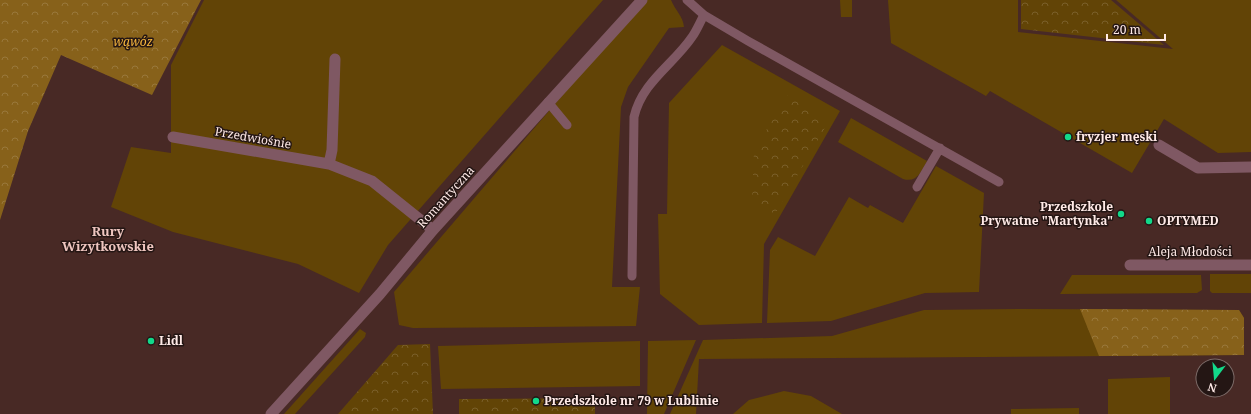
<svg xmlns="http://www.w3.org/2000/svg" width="1251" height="414" font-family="'Noto Serif',serif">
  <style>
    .green { fill: #624406 }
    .forest { fill: url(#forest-crowns) }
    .park { fill: url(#park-crowns) }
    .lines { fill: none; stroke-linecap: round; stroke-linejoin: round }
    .service { stroke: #7f5863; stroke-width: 9 }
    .pedestrian { stroke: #7f5863; stroke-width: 11 }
    .minor { stroke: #7f5863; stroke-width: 11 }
    .poi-dot { fill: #12d98a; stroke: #241614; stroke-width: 1.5 }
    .labels { text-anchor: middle; stroke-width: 3; stroke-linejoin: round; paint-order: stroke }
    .park-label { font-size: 12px; font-style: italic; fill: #fab93e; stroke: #241614 }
    .poi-label { font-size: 12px; font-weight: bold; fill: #ffeae7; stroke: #241614; text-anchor: start }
    .street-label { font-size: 12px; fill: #ffeae7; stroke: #241614 }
    .neighbourhood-label { font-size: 13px; font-weight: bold; fill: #eec5bf; stroke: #241614 }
  </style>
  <defs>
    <pattern id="forest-crowns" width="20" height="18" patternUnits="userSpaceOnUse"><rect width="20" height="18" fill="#87611a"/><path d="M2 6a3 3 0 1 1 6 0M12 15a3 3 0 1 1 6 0" fill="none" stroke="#99783b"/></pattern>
    <pattern id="park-crowns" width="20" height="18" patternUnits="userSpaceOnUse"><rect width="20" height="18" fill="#624406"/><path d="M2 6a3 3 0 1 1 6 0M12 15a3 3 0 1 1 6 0" fill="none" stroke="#7a5f2a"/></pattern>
  </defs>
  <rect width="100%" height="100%" fill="#482925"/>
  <path class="green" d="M204,0H603L388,245L359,293L298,264L173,232L111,207L131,147L171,153V65Z
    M644,0H671C675,10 683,16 684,27L669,28L628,87L621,107L612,287H640L636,326L413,328L399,325L394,292Z
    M840,0H852V17H841Z
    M888,0H1018V32L1173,49L1116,0H1251V152L1218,153L1164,119L1132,173L990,91L986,96L891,43Z
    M722,45L840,111L764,244L762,323L699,325L660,294L658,214H667L669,103Z
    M851,118L927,161C921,172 917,183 903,179L838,142Z
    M936,166L984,193L979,292L925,293L831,321L767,323L770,250L778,237L815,256L849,197L868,208L870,205L903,223Z
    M1210,274H1251V293H1212L1210,291Z
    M1072,275H1201L1202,290L1197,293L1060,294Z
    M1025,309L1239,310L1244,318V355L699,359L696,414H670L703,340L832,336L924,310Z
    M360,329L366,333L365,337L295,414H284Z
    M696,340L664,414H647L648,341Z
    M640,341V386L441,389L438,346Z
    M1170,377V414H1108V379Z
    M784,391L811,396L842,414H733L749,400Z
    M1079,408V414H1011V409Z"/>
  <path class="forest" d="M0,0H201L152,95L61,55L28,131L0,220Z
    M1080,309L1239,310L1244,318V355L1099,356Z"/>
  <path class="park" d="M1021,0H1111L1164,45L1021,29Z
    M786,95L830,119L775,214L752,201L754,152Z
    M430,344L433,414H338L398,345Z
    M595,398V414H459V399Z"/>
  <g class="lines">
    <path class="service" d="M687,0L704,15L748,41L999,182
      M548,102L567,125
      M917,187L940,148
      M632,276L634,117C642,82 673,65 692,37C697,30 700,22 704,15"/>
    <path class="pedestrian" d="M1130,265H1251"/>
    <path class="minor" d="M173,137L329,164L372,181L433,230
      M1159,145L1198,168L1251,167
      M329,164L332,150L335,59
      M271,414L380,294L433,230L642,0"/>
  </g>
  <g class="poi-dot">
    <circle cx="1068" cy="137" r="4"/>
    <circle cx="1121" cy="214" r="4"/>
    <circle cx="1149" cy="221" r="4"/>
    <circle cx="151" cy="341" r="4"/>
    <circle cx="536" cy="401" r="4"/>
  </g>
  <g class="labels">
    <g class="park-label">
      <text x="133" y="46">wąwóz</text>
    </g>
    <g class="poi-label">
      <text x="1076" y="141">fryzjer męski</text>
      <text x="1113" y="211" text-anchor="end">Przedszkole<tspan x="1113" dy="14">Prywatne "Martynka"</tspan></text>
      <text x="1157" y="225">OPTYMED</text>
      <text x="159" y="345">Lidl</text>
      <text x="544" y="405">Przedszkole nr 79 w Lublinie</text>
    </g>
    <g class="street-label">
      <text transform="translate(253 138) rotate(10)" y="4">Przedwiośnie</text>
      <text transform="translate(446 197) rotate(-48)" y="4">Romantyczna</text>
      <text x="1190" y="256">Aleja Młodości</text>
    </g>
    <g class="neighbourhood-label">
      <text x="108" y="236">Rury<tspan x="108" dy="15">Wizytkowskie</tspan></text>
    </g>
  </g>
  <g transform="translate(1215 378) rotate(196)"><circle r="19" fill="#241614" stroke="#7c6b68"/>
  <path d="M0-3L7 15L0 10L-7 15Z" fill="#12d98a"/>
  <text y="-6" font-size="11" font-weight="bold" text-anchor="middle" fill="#ffeae7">N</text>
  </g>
  <path d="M1107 34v6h58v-6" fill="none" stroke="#ffeae7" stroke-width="2"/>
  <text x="1113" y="34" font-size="12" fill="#ffeae7" stroke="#241614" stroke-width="3" paint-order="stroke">20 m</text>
</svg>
